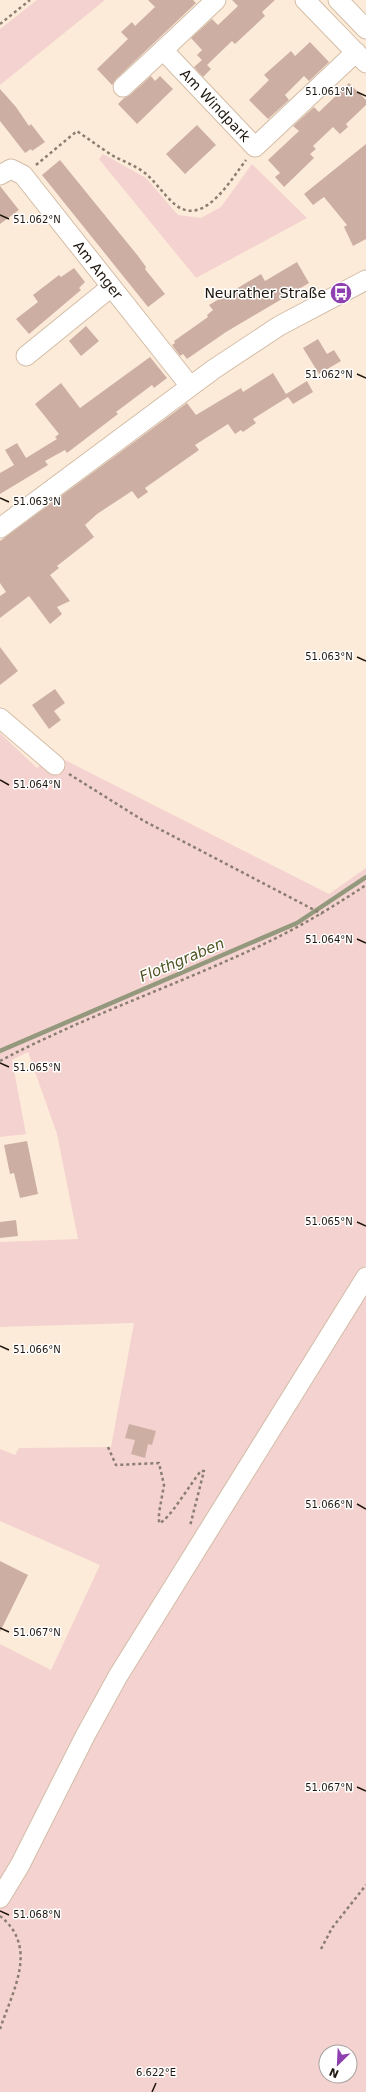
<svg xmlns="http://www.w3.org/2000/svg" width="366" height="2092" font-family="'DejaVu Sans',sans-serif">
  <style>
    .green { fill: #f4d2cf; fill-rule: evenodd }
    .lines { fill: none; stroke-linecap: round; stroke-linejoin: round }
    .stream { stroke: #94987c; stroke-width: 4.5 }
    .building { fill: #ccafa2 }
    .minor-casing { stroke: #d3bda7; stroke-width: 21 }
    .path { stroke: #8b7e71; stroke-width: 2.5; stroke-dasharray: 3 3; stroke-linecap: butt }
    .minor { stroke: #fff; stroke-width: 19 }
    .ticks { fill: none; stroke: #1e160e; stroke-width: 1.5 }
    .labels { text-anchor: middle; stroke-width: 3; stroke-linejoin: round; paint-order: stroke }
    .street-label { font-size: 14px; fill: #1e160e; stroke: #fff }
    .poi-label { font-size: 14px; fill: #1e160e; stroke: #fff; text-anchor: end }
    .water-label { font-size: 15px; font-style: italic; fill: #515524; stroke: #fff }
    .ticks-label { font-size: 10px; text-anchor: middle; fill: #1e160e; stroke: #fff; stroke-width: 3; stroke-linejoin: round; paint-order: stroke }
  </style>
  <rect width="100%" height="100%" fill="#fdebd9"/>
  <path class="green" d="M37,0H105L0,85V29Z
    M103,154L146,178L178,215L201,218L221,207L252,164L307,218L196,278L99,159Z
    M0,733L37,768L55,755L329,894L366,868V1265L333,1317L0,1889V1644L51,1670L100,1565L0,1521V1449L15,1455L19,1448L111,1447L134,1323L0,1327V1242L78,1239L57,1134L28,1052L12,1060L26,1134L0,1137Z
    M366,1289V2092H0V1909L107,1707ZM326,2052H350V2076H326Z"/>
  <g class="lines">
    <path class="stream" d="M0,1051L297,923L366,877"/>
  </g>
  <path class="building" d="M148,0H193L196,3L116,79L112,85L97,69L128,39L121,32L132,22L135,26L155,7Z
    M232,0H275L262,12L265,16L235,44L232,41L207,65L211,69L203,77L194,67L202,60L197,55L202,50L191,38L212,19L218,25L238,6Z
    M310,42L329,62L309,81L304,76L285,95L289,100L268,119L249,100L269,80L264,75L291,51L295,56Z
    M151,76L155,81L160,76L173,89L137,124L118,104L124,98L130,95Z
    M349,83L366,100V105L346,124L348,127L340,134L333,127L313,146L316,149L310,154L314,158L284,187L275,177L280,173L268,160L299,131L293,126L314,107L319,112Z
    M0,89L16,107L29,126L31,124L45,142L32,151L31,149L25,153L0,121Z
    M197,125L216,145L185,174L166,154Z
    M366,144V239L353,246L344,227L347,225L324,197L313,205L304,194Z
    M60,160L138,256L146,267L145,269L165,294L148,307L42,175Z
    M0,186L19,210L0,224Z
    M297,262L309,283L226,332L187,359L183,354L180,356L172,345L175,343L174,341L208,317L207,315L213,310L209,305L261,274L265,281Z
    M74,268L85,282L79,288L81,290L29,334L16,319L38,302L33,295L59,275L61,277Z
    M86,326L99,341L81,356L69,341Z
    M318,339L327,354L334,350L341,361L319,374L303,348Z
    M150,357L167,378L154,388L152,385L116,412L118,414L67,453L65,450L45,461L48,465L0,494V473L14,465L5,450L17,443L26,458L57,439L55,437L59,434L35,404L61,383L80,408Z
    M273,373L286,394L307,381L313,392L293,404L288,397L253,419L256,423L243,432L241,430L235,434L228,424L195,445L199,450L145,488L148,492L138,499L132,491L97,514L85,525L94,537L57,566L59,568L50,575L70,601L57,607L62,614L50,624L29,596L0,618V596L6,592L0,583V541L187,403L196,415L241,388L243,392Z
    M0,647L18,671L0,685Z
    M55,689L65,703L54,711L61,720L49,729L32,705Z
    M27,1141L38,1194L20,1198L14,1173L10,1174L4,1145Z
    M16,1220L18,1236L0,1238V1222Z
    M129,1424L156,1431L152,1445L148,1444L145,1458L131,1454L135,1440L125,1438Z
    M0,1561L28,1575L0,1632Z"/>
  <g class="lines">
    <g class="minor-casing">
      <g id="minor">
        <path id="s1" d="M216,0L163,50L255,147L356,52"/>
        <path d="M305,0L366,63"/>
        <path d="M338,0L366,29"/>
        <path d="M123,87L163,50"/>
        <path id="s2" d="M0,175L11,169L23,175L190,386"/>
        <path d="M26,356L111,287"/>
        <path d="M0,528L214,369L279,326L366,280"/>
        <path d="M0,718L55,765"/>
        <path d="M0,1898L20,1865L85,1736L118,1676L366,1277"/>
      </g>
    </g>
    <path class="path" d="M0,24L30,0
      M36,165L77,131C90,140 102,149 115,157C125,162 136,166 145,173C157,183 165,197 177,206C205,226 232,178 246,160
      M69,774L144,821L322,914
      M0,1061C81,1018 169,988 253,949C293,931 330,909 366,885
      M108,1447L116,1465L159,1463L164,1485L159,1513V1523C168,1522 192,1481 201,1471H204L190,1526
      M321,1949L332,1928L366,1885
      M0,2029C13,1990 39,1947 0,1916"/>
    <use href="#minor" class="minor"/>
  </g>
  <path class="ticks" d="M357,92L366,96M0,215L9,219M357,374L366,378M0,498L9,502M357,657L366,661M0,780L9,785M357,939L366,943M0,1063L9,1067M357,1222L366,1226M0,1346L9,1350M357,1504L366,1509M0,1628L9,1632M357,1787L366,1791M0,1911L9,1915M152,2092L156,2083"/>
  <defs>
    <g id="bus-disc" transform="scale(1.15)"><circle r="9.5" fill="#8f40b0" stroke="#fff"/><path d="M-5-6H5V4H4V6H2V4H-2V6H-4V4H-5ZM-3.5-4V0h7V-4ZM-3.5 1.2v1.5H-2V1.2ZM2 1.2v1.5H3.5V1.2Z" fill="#fff"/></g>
  </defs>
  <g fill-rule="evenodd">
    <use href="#bus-disc" x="341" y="293"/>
  </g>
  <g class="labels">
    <g class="street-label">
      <text dy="5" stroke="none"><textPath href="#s1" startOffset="149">Am Windpark</textPath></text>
      <text dy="5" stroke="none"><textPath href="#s2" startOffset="147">Am Anger</textPath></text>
    </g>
    <g class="poi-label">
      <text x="326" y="298">Neurather Straße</text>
    </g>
    <g class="water-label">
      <text transform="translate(182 960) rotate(-23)" y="5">Flothgraben</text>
    </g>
  </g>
  <g class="ticks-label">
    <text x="329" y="95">51.061°N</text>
    <text x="37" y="223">51.062°N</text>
    <text x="329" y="378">51.062°N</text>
    <text x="37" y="505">51.063°N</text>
    <text x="329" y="660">51.063°N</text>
    <text x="37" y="788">51.064°N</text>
    <text x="329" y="943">51.064°N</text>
    <text x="37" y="1071">51.065°N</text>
    <text x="329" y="1225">51.065°N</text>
    <text x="37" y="1353">51.066°N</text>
    <text x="329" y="1508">51.066°N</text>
    <text x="37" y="1636">51.067°N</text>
    <text x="329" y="1791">51.067°N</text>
    <text x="37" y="1918">51.068°N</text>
    <text x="156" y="2076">6.622°E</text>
  </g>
  <g transform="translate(338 2064) rotate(204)"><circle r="19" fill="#ffffff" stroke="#a5a29f"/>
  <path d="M0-3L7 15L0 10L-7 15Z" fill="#8f40b0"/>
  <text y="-6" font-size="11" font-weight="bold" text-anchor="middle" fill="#1e160e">N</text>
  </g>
</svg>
